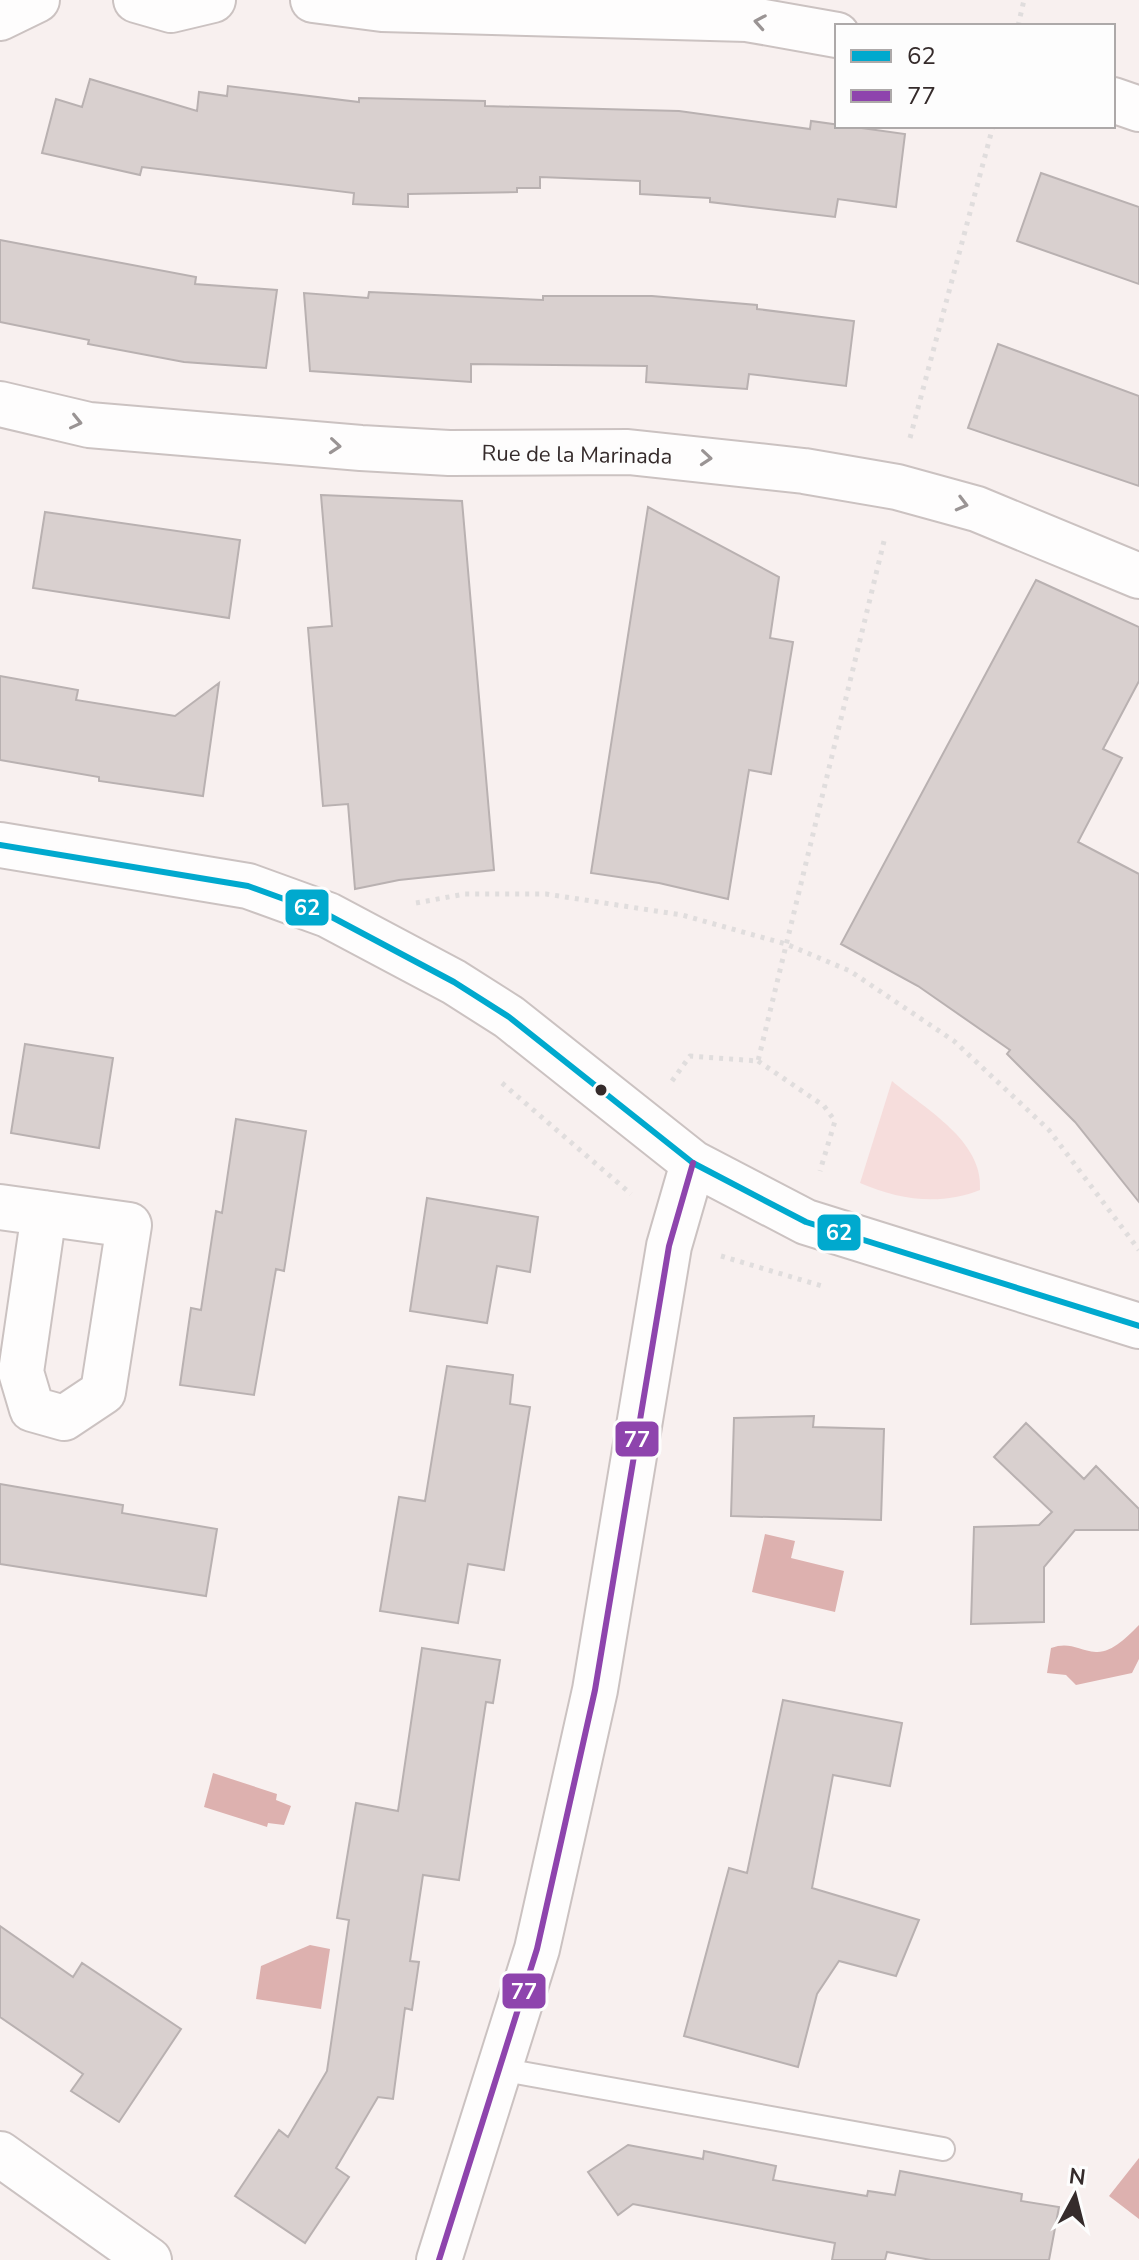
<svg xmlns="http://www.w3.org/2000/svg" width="1139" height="2260" font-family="'Nunito Sans',sans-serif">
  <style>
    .green { fill: #f6dddc }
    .water { fill: #ddb1af }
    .building { fill: #d9d0cf; stroke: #b9b1b1; stroke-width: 2 }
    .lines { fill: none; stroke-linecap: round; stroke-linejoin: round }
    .lane-casing { stroke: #cbc2c1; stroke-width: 26 }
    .street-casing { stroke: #cbc2c1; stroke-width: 48 }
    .path { stroke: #e0dddd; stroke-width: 5; stroke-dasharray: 4 6; stroke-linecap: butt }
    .lane { stroke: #fefdfd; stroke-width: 22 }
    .street { stroke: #fefdfd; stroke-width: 44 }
    .bus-1-casing { stroke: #fdfdfd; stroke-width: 12 }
    .bus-2-casing { stroke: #fdfdfd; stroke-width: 12 }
    .bus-1 { stroke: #00a9ce; stroke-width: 6 }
    .bus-2 { stroke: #8e44ad; stroke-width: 6 }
    .oneway { stroke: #9a9494 }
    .bus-dot { fill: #352b2b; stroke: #fdfdfd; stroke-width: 3 }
    .labels { text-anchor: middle; stroke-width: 7; stroke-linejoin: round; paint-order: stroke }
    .street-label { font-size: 22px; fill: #352b2b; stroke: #fdfdfd }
    .line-badge { stroke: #fdfdfd; stroke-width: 3 }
    .badge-label { font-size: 22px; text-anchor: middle; font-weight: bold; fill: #fff }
  </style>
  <rect width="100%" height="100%" fill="#f8f0ef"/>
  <path class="green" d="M892,1081C925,1109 984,1141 980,1190C940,1206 899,1200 860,1183Z"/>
  <path class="water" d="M765,1534L795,1541L791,1558L844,1571L835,1612L752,1592Z
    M1139,1625V1659L1132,1673L1076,1685L1066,1675L1047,1673L1051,1648C1069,1641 1078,1650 1096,1652C1112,1653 1128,1636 1139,1625Z
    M213,1773L277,1794L276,1800L291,1806L284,1825L268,1823L267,1827L204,1807Z
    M310,1945L330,1949L321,2009L256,1999L261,1966Z
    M1139,2158V2219L1109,2196Z"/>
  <path class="building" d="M90,79L197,111L199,92L227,96L228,86L359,102V98L485,101V106L679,111L810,129L811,121L905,134L896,207L838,199L835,217L710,202V198L640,194V181L540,177V188H517V192L408,194V207L353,204L354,193L142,167L140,175L42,153L56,99L82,107Z
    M1041,173L1139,207V284L1017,241Z
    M0,240L196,277L195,284L277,290L266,368L184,362L88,344L89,340L0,322Z
    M369,292L543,300V296H652L757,305V309L854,321L846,386L749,374L747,389L646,382L647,366L471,364V382L310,371L304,293L368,298Z
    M998,344L1139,396V486L968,428Z
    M321,495L462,501L494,870L399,880L355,889L348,804L323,806L308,628L332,626Z
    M648,507L779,577L770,638L793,642L771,774L749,770L728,899L659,883L591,873Z
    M45,512L240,540L229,618L33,588Z
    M1036,580L1139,627V681L1103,749L1122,758L1078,842L1139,874V1202L1075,1122L1007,1054L1010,1050L918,986L841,944Z
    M0,676L78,690L76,700L175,716L219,683L203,796L99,781V777L0,760Z
    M25,1044L113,1058L99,1148L11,1133Z
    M236,1119L306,1131L284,1271L276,1269L254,1395L180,1385L191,1308L201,1310L216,1211L222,1213Z
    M427,1198L538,1217L530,1272L497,1266L487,1323L410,1311Z
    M447,1366L513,1375L510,1404L530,1407L504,1570L468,1564L458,1623L380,1611L399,1497L425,1501Z
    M814,1416L813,1427L884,1429L881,1520L731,1516L734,1418Z
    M1026,1423L1084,1479L1096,1466L1139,1509V1530H1075L1044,1567V1622L971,1624L974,1527L1039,1525L1052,1512L994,1457Z
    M0,1484L123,1505L122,1513L217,1529L206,1596L0,1564Z
    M422,1648L500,1660L493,1703L486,1702L459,1880L423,1875L410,1961L419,1962L412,2010L405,2008L393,2099L378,2097L336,2168L349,2177L305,2243L235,2196L279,2130L288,2137L327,2071L349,1920L337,1918L356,1803L398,1811Z
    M783,1700L902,1723L890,1786L833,1775L812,1888L919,1920L896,1976L839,1961L817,1994L798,2067L684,2036L729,1868L747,1873Z
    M0,1926L73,1977L82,1963L181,2029L119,2122L71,2091L83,2074L0,2017Z
    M628,2145L703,2159L704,2151L776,2166L773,2180L867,2196L868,2191L895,2195L900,2171L1022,2194L1021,2201L1059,2207L1049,2260H931L887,2252L885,2260H832L835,2243L633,2204L618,2215L588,2172Z"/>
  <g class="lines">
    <g class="lane-casing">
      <path id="lane" d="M499,2069L943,2149"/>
    </g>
    <g class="street-casing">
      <path id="street" d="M136,0L171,10L213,0
        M313,0L382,9L747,19L837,35
        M0,18L37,0
        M1113,100L1139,109
        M0,404L89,425L361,448L449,453L628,452L804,471L897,487L977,509L1139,576
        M0,845L248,886L328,915L454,982L509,1017L693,1163L806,1222L1139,1326
        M0,1207L129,1225L103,1392L64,1418L32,1409L21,1372L44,1213
        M0,2154L149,2260
        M439,2260L537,1949L595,1690L669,1246L693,1163"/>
    </g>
    <path class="path" d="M1018,26L1024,0
      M910,438L993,126
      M416,903L465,894H546L682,915L786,944L850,971L954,1041L1049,1130L1139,1250
      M758,1061L824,1106L835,1121L820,1171
      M672,1081L690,1056L758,1061L885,537
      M502,1083L631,1194
      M721,1256L822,1286"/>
    <use href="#lane" class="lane"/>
    <use href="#street" class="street"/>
    <g class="bus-1-casing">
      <path id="bus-1" d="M0,845L248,886L328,915L454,982L509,1017L693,1163L806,1222L1139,1326"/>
    </g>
    <g class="bus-2-casing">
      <path id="bus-2" d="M439,2260L537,1949L595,1690L669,1246L693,1163"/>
    </g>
    <use href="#bus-1" class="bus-1"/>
    <use href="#bus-2" class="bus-2"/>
  </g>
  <defs><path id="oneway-chevron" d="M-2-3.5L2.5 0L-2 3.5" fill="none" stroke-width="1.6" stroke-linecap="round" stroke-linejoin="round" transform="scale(2)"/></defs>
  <g class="oneway">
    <use href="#oneway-chevron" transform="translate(760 22) rotate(-170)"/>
    <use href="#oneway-chevron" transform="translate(76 422) rotate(13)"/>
    <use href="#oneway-chevron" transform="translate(335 446) rotate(5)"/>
    <use href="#oneway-chevron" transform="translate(706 458) rotate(5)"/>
    <use href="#oneway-chevron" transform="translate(962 504) rotate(15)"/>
  </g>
  <circle class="bus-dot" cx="601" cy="1090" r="7"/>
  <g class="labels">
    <g class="street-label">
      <text transform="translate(577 454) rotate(1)" y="8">Rue de la Marinada</text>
    </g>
  </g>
  <g class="line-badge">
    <rect x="284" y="888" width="46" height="39" rx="8" fill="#00a9ce"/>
    <rect x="816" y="1213" width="46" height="39" rx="8" fill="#00a9ce"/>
    <rect x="614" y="1420" width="46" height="38" rx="8" fill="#8e44ad"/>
    <rect x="501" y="1972" width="46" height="38" rx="8" fill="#8e44ad"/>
  </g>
  <g class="badge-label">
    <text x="307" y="915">62</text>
    <text x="839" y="1240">62</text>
    <text x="637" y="1447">77</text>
    <text x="524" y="1999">77</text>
  </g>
  <rect x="835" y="24" width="280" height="104" fill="#fdfdfd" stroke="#ada9a9" stroke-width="2"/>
  <rect x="851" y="50" width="40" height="12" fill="#00a9ce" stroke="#ada9a9" stroke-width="2"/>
  <text x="907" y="64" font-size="24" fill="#352b2b">62</text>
  <rect x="851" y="90" width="40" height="12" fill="#8e44ad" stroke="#ada9a9" stroke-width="2"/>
  <text x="907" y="104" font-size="24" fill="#352b2b">77</text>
  <g transform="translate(1075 2196) rotate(7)" stroke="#fdfdfd" stroke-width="6" paint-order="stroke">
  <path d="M0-6L14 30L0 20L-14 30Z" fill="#352b2b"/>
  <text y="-12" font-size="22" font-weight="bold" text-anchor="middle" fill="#352b2b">N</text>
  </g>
</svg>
